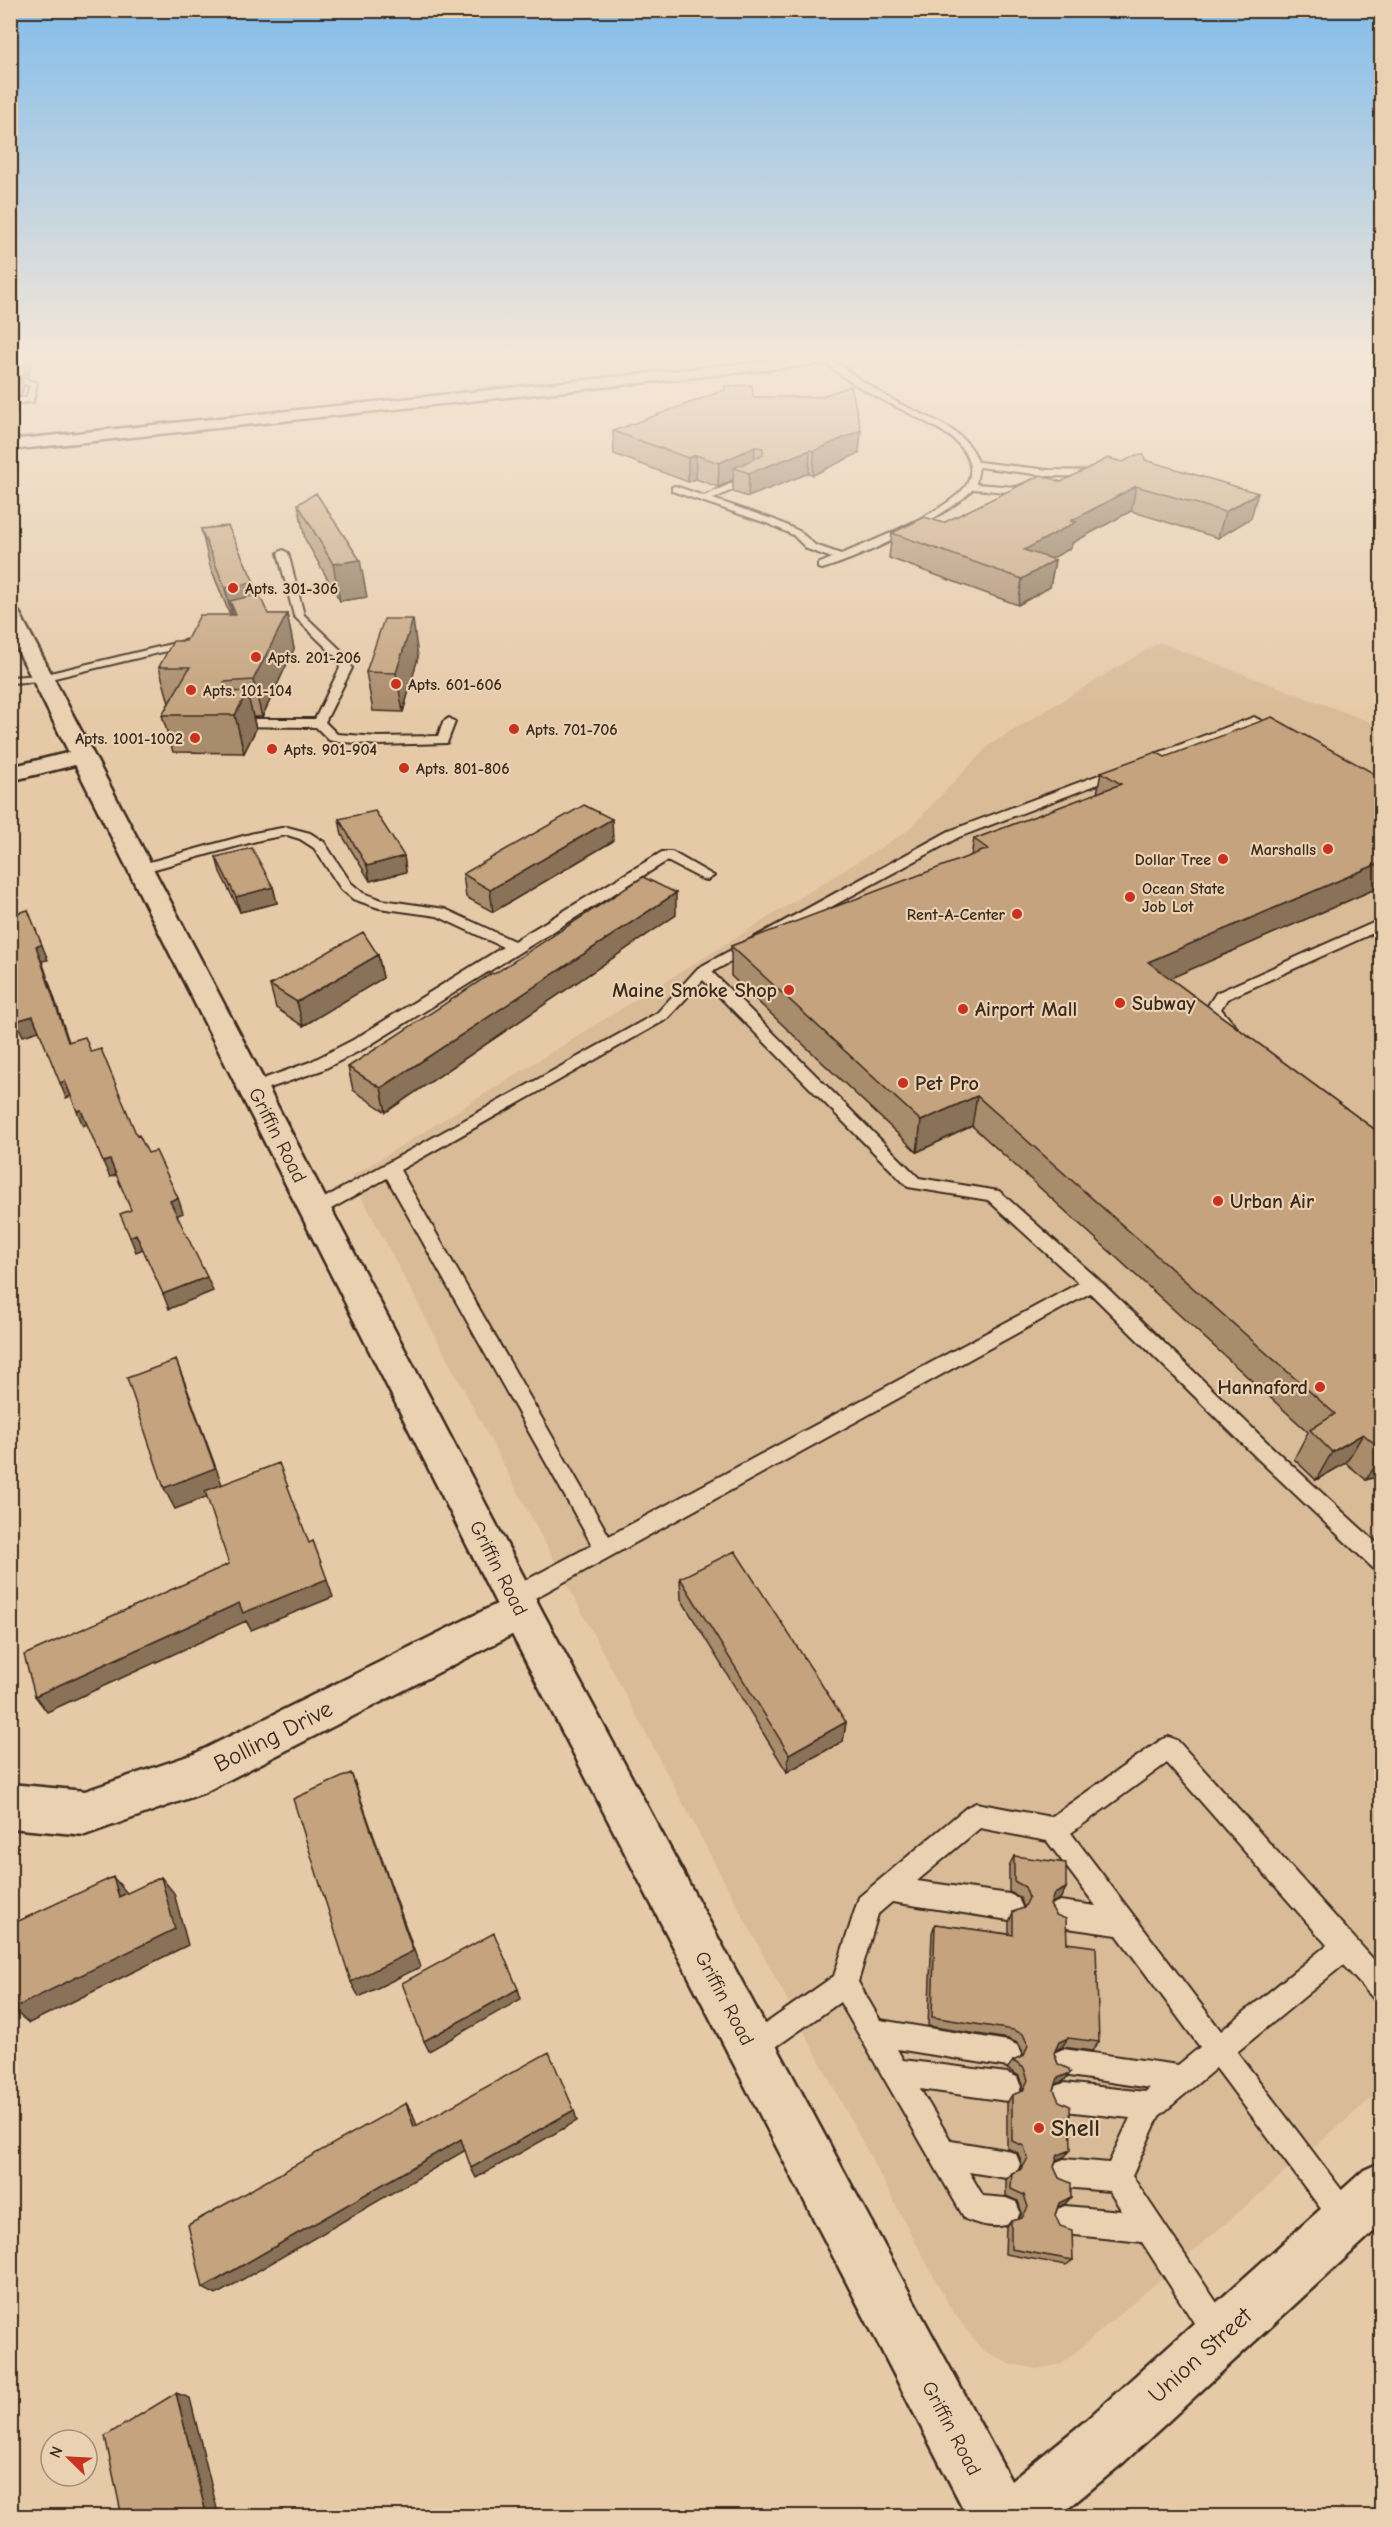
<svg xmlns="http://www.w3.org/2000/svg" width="1392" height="2527" font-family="'Comic Neue',sans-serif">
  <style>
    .built { fill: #d9bb98 }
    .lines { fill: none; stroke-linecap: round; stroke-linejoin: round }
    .lane-casing { stroke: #3b2a1e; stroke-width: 4 }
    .street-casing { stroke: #3b2a1e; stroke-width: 5 }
    .secondary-casing { stroke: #3b2a1e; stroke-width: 5 }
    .lane { fill: #ead1b2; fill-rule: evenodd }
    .street { fill: #ead1b2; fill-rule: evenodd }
    .secondary { fill: #ead1b2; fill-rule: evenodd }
    .wall { fill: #a98c6c; stroke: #3b2a1e; stroke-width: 1.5 }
    .shaded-wall { fill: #897258; stroke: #3b2a1e; stroke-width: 1.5 }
    .building { fill: #c4a37e; stroke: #3b2a1e; stroke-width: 1.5 }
    .poi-dot { fill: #c8321e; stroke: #ead1b2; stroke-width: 2 }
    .labels { text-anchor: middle; stroke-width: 4.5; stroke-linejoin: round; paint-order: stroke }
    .far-poi-label { font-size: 16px; font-weight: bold; fill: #3b2a1e; stroke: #ead1b2; text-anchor: start }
    .poi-label { font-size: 20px; font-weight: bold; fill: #3b2a1e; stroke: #ead1b2; text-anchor: start }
    .street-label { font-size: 20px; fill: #3b2a1e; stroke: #ead1b2 }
    .near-street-label { font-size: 24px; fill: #3b2a1e; stroke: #ead1b2 }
    .near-poi-label { font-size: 24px; font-weight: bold; fill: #3b2a1e; stroke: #ead1b2; text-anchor: start }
  </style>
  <rect width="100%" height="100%" fill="#e6caa8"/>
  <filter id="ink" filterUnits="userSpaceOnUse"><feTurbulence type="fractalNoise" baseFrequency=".0167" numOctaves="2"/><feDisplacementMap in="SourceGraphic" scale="12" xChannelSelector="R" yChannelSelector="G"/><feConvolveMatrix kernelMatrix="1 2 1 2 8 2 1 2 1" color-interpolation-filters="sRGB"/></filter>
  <g filter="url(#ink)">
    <path class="built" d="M1159,642L1381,726V2090L1062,2364L1037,2369L1010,2364L982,2350L952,2311L351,1177L907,831L989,745Z"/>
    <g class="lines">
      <g class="lane-casing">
        <path id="lane" d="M822,359H831C850,372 869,386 889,398C918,415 967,426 978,462L1049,470L1100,471L1105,474L1100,477L1049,476L979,467L976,484L1016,487L1033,480L1038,483L1017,493L973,489C946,518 860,558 822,569L818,568V564L832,558L807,549L793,535L769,524L672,491V487L675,486L704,496L752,474H758V478L713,499L775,520L799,531L815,545L841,554C869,543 956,508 968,482C976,463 962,445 948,435C907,408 858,394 822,359Z
          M10,378H22L37,383L33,402L10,404V399L26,398L30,386L21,383H10Z
          M283,550L288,553L304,615L346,655L352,668L325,722L337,734L378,737L438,736L443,722L449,718L455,722L447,743L378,745L333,741L329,740L316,727L235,726V720L239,719H315L340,668L337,658L294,616L278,553Z
          M192,639L196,640V644L42,681L10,683V677L42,675Z
          M1254,717L1283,732L1277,736L1253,725L959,837L712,972L919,1178L999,1191L1098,1279L1273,1448L1382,1548V1571L1374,1569L1259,1460L1090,1293L522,1605L514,1608L506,1605L503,1598L506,1591L592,1545L387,1178L322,1214L316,1216L310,1214L307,1210L310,1206L657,1013L698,968L949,831ZM703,980L908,1187L988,1200L1079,1283L609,1536L400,1170L667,1019Z
          M287,827L310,833L324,842L351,883L363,893L382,900L445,909L514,941L662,852H672L714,876L707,880L702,879L667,861L365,1048L322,1070L255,1093L249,1092L247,1088L249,1084L310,1062L353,1040L503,947L437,916L379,908L353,899L341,889L314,848L300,839L287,835L260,840L140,873L133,869L135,866L254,833Z
          M1382,919V929L1227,999L1221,1009L1237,1028L1234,1031H1224L1205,1010L1216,993Z
          M1169,1737L1177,1740L1382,1969V2002L1373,1998L1343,1965L1237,2052L1356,2209L1360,2219L1356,2229L1346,2233L1336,2229L1216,2068L1159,2116L1132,2176L1229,2321L1233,2332L1229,2343L1218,2347L1207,2343L1142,2242L1065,2234L1055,2230L1051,2220L1055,2210L1065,2206L1122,2211L1109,2191L1064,2187L1054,2183L1050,2173L1054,2163L1064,2159L1109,2163L1130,2118L1064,2111L1054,2107L1050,2097L1054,2087L1064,2083L1145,2092L1150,2088L1063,2075L1054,2071L1050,2062L1054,2053L1063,2049L1178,2065L1200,2047L1117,1935L1060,1927L1051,1923L1047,1914L1051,1905L1060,1901L1096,1906L1047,1841L980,1828L917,1881L1009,1894L1018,1898L1022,1907L1018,1916L1009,1920L892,1902L878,1914L858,1982L880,2020L1008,2041L1017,2045L1021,2054L1017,2063L1008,2067L897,2049L903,2060L1007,2073L1017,2077L1021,2087L1017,2097L1007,2101L920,2089L951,2141L1006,2150L1016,2154L1020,2164L1016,2174L1006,2178L969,2172L983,2196L1006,2198L1016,2202L1020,2212L1016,2222C1000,2229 981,2226 965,2219L840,2002L760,2058L751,2062L742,2058L738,2049L742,2040L834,1976L859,1897L967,1807L976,1803L1051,1817L1161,1740ZM1167,1763L1327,1945L1221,2031L1071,1833Z"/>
      </g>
      <g class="street-casing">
        <path id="street" d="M83,749L91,751L94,756L91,761L10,781V767Z
          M521,1592L535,1597L541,1610L535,1623L203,1793L85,1835L10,1828V1784L85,1791L194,1754Z"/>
      </g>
      <g class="secondary-casing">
        <path id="secondary" d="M787,359H834L827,363L10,450V440Z
          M10,608L17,610L20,614L528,1585L1011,2481L1084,2422L1364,2170L1382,2162V2224L1124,2462L1059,2516H967L500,1611L10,635Z"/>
      </g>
      <use href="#lane" class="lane"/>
      <use href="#street" class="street"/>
      <use href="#secondary" class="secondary"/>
    </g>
    <path class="wall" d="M10,359H33L27,377H21L24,386L21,396L15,397L18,406L10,428Z
      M753,397L861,430L859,453L813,475L809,473L748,497L733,492V480L718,487L696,479L688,482L614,454L613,431Z
      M1145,460L1251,518L1218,538L1131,511L1072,543L1071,548L1050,559L1055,560L1050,587L1018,605L889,558L892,533L943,523L1061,482L1123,462Z
      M298,504L367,597L340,601L305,539Z
      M201,529L257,595L268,614H287L294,649L262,717H253L256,729L244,753L173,752L162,715L169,703L159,667L186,641L230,615L210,566Z
      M418,657L403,712L373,711L366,672Z
      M1101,772L1382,886L1170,978L1382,1135V1475L1366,1480L1346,1463L1316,1480L1294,1459L1308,1432L972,1126L917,1152L731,976V946L971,856L974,839L1097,794Z
      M339,819L404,856L406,872L370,881L342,835Z
      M613,841L493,912L466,897L463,874Z
      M216,857L273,887L277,903L240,912L220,872Z
      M676,915L386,1112L353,1090L348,1067L494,974Z
      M378,955L383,978L303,1026L276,1008L270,985Z
      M680,1578L846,1722L843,1741L787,1772L681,1599Z
      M1014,1856L1066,1888L1060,1899L1051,1903L1050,1905L1067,1943L1099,2042L1092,2051L1062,2047L1055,2050L1054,2053L1064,2081L1056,2085L1054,2090L1064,2157L1056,2160L1054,2167L1059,2178L1071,2197L1065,2204L1058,2207L1055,2215L1073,2260L1066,2265L1005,2254L1006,2227L1011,2221L1019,2219L1022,2213L1018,2201L1006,2196V2180L1012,2173L1020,2170L1022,2165L1018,2153L1007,2148V2103L1012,2095L1021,2092L1023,2088L1019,2076L1007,2069L1013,2061L1022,2057L1023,2053L1018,2043L1008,2039L928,2026L932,1933L935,1924L1009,1934V1922L1013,1912L1024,1908L1020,1897L1009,1892V1866Z"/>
    <path class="shaded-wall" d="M27,359H33L27,377L24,367Z
      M21,376L24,386L21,396L15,397L18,406L10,428V388Z
      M861,430L859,453L813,475L814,451Z
      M755,447L754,471L734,468L733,480L718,487L719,463Z
      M810,450L809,473L748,497L749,473Z
      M696,455V479L688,482V458Z
      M1136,486L1131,511L1072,543L1071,548L1019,576L1024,550L1071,521Z
      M1258,493L1251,518L1218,538L1225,512Z
      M360,560L367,597L340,601L333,564Z
      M1055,560L1050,587L1018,605L1022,579Z
      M254,582L262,619L236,615L230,601L236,626H234L225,588Z
      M287,614L294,649L262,717L253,680Z
      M413,619L418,657L403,712L396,673Z
      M247,692L256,729L244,753L235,715Z
      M612,819L613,841L493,912L490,890Z
      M404,856L406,872L370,881L367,866Z
      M1382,862V886L1139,992L1148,962Z
      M273,887L277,903L240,912L236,897Z
      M676,893V915L386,1112L381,1088Z
      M42,945L48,960L42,961L74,1057L68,1042L36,946Z
      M378,955L383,978L303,1026L297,1002Z
      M33,1016L39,1031L23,1036L16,1021Z
      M65,1081L71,1096L66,1098L60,1083Z
      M977,1096L972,1126L917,1152L921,1121Z
      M81,1110L87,1124L83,1126L77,1111Z
      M110,1160L116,1175L110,1177L103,1162Z
      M178,1198L183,1213L176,1216L170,1201Z
      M136,1234L143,1249L136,1252L130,1237Z
      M207,1277L213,1291L169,1309L163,1294Z
      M176,1360L185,1383L224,1490L175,1509L164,1488Z
      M1363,1434L1346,1463L1316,1480L1332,1452Z
      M1382,1455V1475L1366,1480Z
      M313,1541L333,1597L251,1630L246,1621L47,1712L35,1696L239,1603Z
      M846,1722L843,1741L787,1772L789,1754Z
      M351,1773L358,1791L420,1967L359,1997L351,1982Z
      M113,1877L127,1893L119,1897Z
      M161,1877L174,1893L188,1945L29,2023L12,2009Z
      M1066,1888L1060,1899L1049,1904L1054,1894Z
      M518,1989L521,1999L429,2051L424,2041Z
      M1068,2038L1062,2047L1053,2051L1059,2042Z
      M1070,2073L1064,2081L1052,2086L1058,2078Z
      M406,2103L413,2114L421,2138L414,2127Z
      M574,2110L577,2121L476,2178L471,2168Z
      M461,2139L466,2150L216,2295L203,2288Z
      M1071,2150L1064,2157L1052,2162L1058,2155Z
      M1071,2197L1065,2204L1053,2209L1059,2203Z
      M176,2393L190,2398L219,2517H207Z"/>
    <path class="building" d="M10,359H27L24,367L10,366Z
      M10,375L21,376L18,386L10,388Z
      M752,385L753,397H819L851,386L861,430L814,451L810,450L749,473L734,468L763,455V448L755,447L719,463L696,455L688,458L613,431L725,390V386Z
      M10,396H15L10,408Z
      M1136,455H1144L1145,460L1258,493L1225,512L1136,486L1071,521L1076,522L1024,550L1055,560L1022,579L892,533L925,517L943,523L1041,475L1061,482L1108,458L1123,462Z
      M316,493L360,560L333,564L298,504Z
      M228,526L254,582L225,588L201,529Z
      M259,594L268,614H287L253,680L224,682V691L247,692L235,715H162L190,667H159L173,641H186L200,615H236L230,601Z
      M384,619H413L396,673L366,672Z
      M1272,717L1382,778V862L1148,962L1382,1135V1450L1363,1434L1332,1452L1310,1430L1335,1414L977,1096L921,1121L731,946L988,849L974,839L1121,784L1101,772L1156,752L1165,757Z
      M584,805L612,819L490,890L463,874Z
      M375,811L404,856L367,866L339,819Z
      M252,848L273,887L236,897L216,857Z
      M643,877L676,893L381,1088L348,1067L492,973L494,974Z
      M10,899L17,913L28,910L42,945L36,946L68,1042L85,1037L91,1052L101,1049L137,1136L139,1135L148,1153L156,1151L178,1198L170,1201L207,1277L163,1294L136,1234L130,1237L120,1214L131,1210L110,1160L103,1162L81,1110L77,1111L65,1081L60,1083L33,1016L16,1021L10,1002Z
      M363,932L378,955L297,1002L270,985Z
      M176,1360L215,1468L164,1488L127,1378Z
      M279,1463L309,1543L313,1541L327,1579L243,1613L239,1603L35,1696L24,1655L229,1564L205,1491Z
      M735,1551L846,1722L789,1754L680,1578Z
      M351,1773L413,1951L351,1982L293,1799Z
      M1014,1856L1066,1863V1888L1054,1894L1050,1905L1056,1915L1066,1919L1067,1943L1096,1947L1099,2042L1068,2038L1059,2042L1054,2053L1058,2064L1069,2069L1070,2073L1058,2078L1054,2090L1059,2101L1070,2106L1071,2150L1058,2155L1054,2167L1059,2178L1071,2183V2197L1059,2203L1055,2215L1060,2226L1072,2230L1073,2260L1011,2249V2221L1022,2218L1028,2207L1024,2195L1011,2189L1012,2173L1022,2169L1028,2158L1024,2146L1012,2141V2095L1023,2091L1028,2080L1024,2068L1013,2061L1024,2056L1028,2045L1023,2034L1013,2030L932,2017L935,1924L1013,1935V1912L1024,1908L1029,1898L1025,1887L1014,1881Z
      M113,1877L119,1897L161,1877L175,1929L12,2009L10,2003V1925Z
      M494,1933L518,1989L424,2041L402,1983Z
      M549,2052L574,2110L471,2168L461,2139L203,2288L188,2225L406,2103L414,2127Z
      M176,2393L207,2517H122L105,2436Z"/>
  </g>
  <linearGradient id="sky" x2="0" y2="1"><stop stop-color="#84bcea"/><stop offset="0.5" stop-color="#f4e7d8"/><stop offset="1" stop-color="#f4e7d8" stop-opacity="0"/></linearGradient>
  <rect width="1392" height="713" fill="url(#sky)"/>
  <g class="poi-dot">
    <circle cx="233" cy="588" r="6"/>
    <circle cx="256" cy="657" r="6"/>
    <circle cx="396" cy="684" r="6"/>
    <circle cx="191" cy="690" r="6"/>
    <circle cx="514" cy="729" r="6"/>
    <circle cx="195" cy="738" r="6"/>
    <circle cx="272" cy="749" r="6"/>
    <circle cx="404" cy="768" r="6"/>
    <circle cx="1328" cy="849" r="6"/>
    <circle cx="1223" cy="859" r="6"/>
    <circle cx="1130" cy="897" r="6"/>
    <circle cx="1017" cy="914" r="6"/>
    <circle cx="789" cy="990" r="6"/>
    <circle cx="1120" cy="1003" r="6"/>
    <circle cx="963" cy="1009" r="6"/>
    <circle cx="903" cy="1083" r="6"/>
    <circle cx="1218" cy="1201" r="6"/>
    <circle cx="1320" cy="1387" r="6"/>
    <circle cx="1039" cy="2128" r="6"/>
  </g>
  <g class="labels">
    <g class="far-poi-label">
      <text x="245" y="594">Apts. 301-306</text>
      <text x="268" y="663">Apts. 201-206</text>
      <text x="408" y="690">Apts. 601-606</text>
      <text x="203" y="696">Apts. 101-104</text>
      <text x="526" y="735">Apts. 701-706</text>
      <text x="183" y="744" text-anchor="end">Apts. 1001-1002</text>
      <text x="284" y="755">Apts. 901-904</text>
      <text x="416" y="774">Apts. 801-806</text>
      <text x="1316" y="855" text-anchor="end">Marshalls</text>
      <text x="1211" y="865" text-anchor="end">Dollar Tree</text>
      <text x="1142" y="894">Ocean State<tspan x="1142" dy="18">Job Lot</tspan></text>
      <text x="1005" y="920" text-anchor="end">Rent-A-Center</text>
    </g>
    <g class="poi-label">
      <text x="777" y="997" text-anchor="end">Maine Smoke Shop</text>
      <text x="1132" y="1010">Subway</text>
      <text x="975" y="1016">Airport Mall</text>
      <text x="915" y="1090">Pet Pro</text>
      <text x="1230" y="1208">Urban Air</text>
      <text x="1308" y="1394" text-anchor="end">Hannaford</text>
    </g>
    <g class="street-label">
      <text transform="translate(278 1135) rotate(63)" y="7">Griffin Road</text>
      <text transform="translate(499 1568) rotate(63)" y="7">Griffin Road</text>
      <text transform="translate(725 1998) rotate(62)" y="7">Griffin Road</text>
      <text transform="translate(952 2428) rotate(62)" y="7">Griffin Road</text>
    </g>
    <g class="near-street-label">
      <text transform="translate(273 1736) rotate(-27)" y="8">Bolling Drive</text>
      <text transform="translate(1200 2355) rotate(-42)" y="8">Union Street</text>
    </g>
    <g class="near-poi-label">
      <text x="1051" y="2136">Shell</text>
    </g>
  </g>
  <rect width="1392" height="2527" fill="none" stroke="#ead1b2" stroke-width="36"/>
  <rect x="18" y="18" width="1356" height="2491" fill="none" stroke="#3b2a1e" stroke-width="2" filter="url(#ink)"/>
  <g transform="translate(69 2458) rotate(294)"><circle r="28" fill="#ead1b2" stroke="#a48e77" stroke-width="1.5"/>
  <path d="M0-4.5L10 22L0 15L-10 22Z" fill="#c8321e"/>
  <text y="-9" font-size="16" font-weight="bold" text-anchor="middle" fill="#3b2a1e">N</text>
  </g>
</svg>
